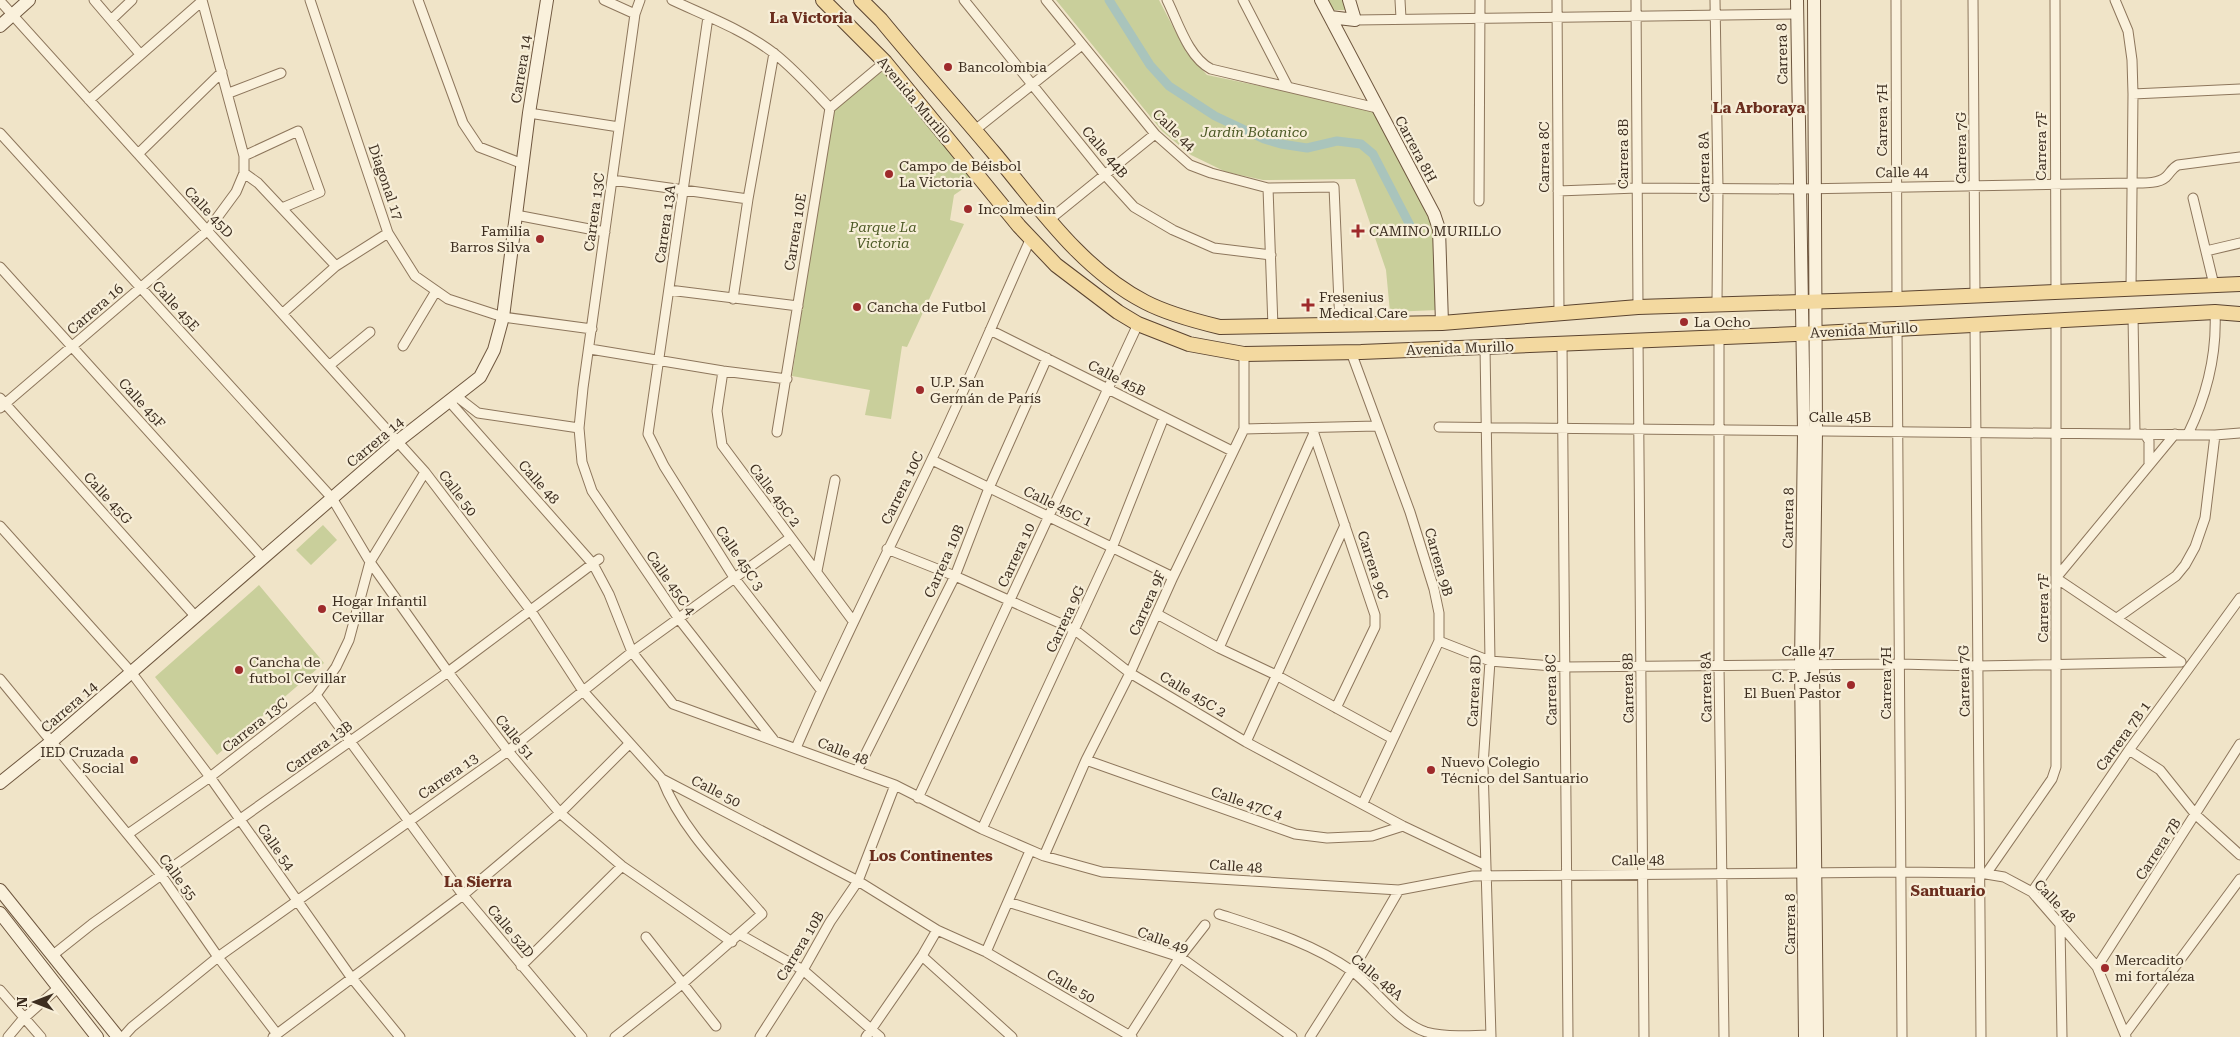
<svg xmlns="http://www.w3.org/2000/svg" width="2240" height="1037" font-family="'Roboto Serif',serif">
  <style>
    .green { fill: #c9cf9b }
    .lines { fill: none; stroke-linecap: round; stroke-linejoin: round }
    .canal { stroke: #a9c4bc; stroke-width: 9 }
    .street-casing { stroke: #8d765c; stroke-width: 11 }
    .secondary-casing { stroke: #6f573f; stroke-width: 14 }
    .primary-casing { stroke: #5b4430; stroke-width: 16 }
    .street { stroke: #faf1dc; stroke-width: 9 }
    .secondary { stroke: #faf1dc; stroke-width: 12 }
    .primary { stroke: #f3d9a0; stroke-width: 14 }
    .poi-dot { fill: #9e2a2b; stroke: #f7eed8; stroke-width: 2 }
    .labels { text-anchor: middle; stroke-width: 4.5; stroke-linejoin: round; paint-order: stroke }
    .street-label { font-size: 14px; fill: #3d2e20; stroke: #f7eed8 }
    .poi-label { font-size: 14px; fill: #3d2e20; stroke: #f7eed8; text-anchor: start }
    .park-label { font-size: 14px; font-style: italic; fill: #4d5a26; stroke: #f7eed8 }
    .neighbourhood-label { font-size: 15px; font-weight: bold; fill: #6b2e1e; stroke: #f7eed8 }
  </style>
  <rect width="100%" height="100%" fill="#f0e4c8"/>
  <path class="green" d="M1056,0H1159L1186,52L1207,75L1374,110L1433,227L1438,310L1390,312L1386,270L1355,179L1263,180L1226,172L1191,155L1162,131Z
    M1327,0H1345L1348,10H1333Z
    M886,67L973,182L954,195L950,220L964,224L907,347L902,346L891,419L865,415L870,390L792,376L832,111Z
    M323,525L337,540L311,565L296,550Z
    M259,585L324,663L217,755L155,677Z"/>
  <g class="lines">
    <path class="canal" d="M1109,0L1150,65L1169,86L1215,116L1264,139L1281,144L1307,148L1337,141L1361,144L1373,154L1413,231"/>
    <g class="street-casing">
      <path id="street" d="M94,0L140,54
        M310,0L388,233L415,276L448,299L503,317L592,329
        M418,0L463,123L479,147L523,164
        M604,0L635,14
        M640,0L635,14L583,388L579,428L582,462L592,491L679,619L773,739
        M672,0C706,16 744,30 775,54C795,70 812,89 830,108
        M964,0L1105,175L1134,207L1173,230L1214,248L1271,255
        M1046,0L1155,134L1190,165L1211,173L1268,188L1334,187L1340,326
        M1167,0C1178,22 1188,57 1211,69L1377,108
        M1243,0L1287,85
        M1400,0L1401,18
        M1557,0L1559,313
        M1636,0L1638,307
        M1715,0L1718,188L1717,303
        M1896,0L1897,299
        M1973,0L1975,295
        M2055,0L2056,292
        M2115,0L2128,31L2132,60L2133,94L2131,288
        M0,1L425,472L531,611L583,691L662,779L858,881L937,930L986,952L1132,1037
        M708,17L648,434L664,466L735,579L821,690
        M111,20L132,0
        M1355,20L1797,14
        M229,93L281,73
        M2133,94L2240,89
        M89,100L202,1
        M529,113L619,127
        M975,130L1082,45
        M0,133L332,498L370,562L448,672L508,751L560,813L622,866L732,942
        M138,154L222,72
        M244,156L298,131L320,192L282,208
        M244,173L258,183L336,266
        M612,180L748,199
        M1268,188L1273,327
        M1558,191L1637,188L1800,189L2132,183C2143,183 2158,184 2166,177C2171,172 2172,168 2178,165L2240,157
        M2193,198L2214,285
        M1479,201L1480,0
        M516,215L605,232
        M1049,220L1155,134
        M2206,251L2240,243
        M0,267L263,558
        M669,290L798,306
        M733,299L748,199L774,53
        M283,313L336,266L388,233
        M2133,316L2135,433
        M1975,324L1981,1037
        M1897,328L1902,1037
        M990,330L1232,451
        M1719,336V666L1724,1037
        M1638,339L1644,1037
        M1562,343L1568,1037
        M403,346L436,291
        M1485,347L1490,661L1483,766L1491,1037
        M590,349L723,371L787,379
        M1351,352L1410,512L1434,589L1439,613V641L1363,803
        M330,365L370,332
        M723,371L717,411L722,445L853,621
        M456,396L478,413L579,428
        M0,398L196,617
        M449,401L593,564L609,594L632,652L673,704L895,785L982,829L1044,856L1102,872L1399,890L1473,876L1901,872L1980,873L2004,877L2032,892L2097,967L2126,1037
        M0,408L208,230L236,192L244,173V156L202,0
        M1439,427L2215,435L2240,433
        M1312,428L1375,615V627L1336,708
        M1244,429L1377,426
        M777,432L830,108L885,62
        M2145,434L2149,441V463
        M2175,434L2056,578L2181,662
        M2188,434C2207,395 2217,355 2215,312
        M932,460L1173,577
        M0,526L131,672L210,777L351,977L400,1037
        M887,549L955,576L1075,630L1130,673L1246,742L1403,826L1485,865
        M817,571L835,480
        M1157,614L1219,648L1276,675L1393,739
        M2117,618L2176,576L2185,565L2195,547L2205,518L2215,435
        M1439,641L1490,661L1565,667L1899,664L1977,666L2181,662
        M1219,648L1314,433
        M0,679L161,875L218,957L277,1034
        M316,695L463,895L582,1037
        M1246,742L1345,525
        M796,748C838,650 886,556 931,461C966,388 997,313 1030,240
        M2129,750L2160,770L2196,815L2240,855
        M1086,760L1295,834L1327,838L1372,836L1403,826
        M857,771L955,576L989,488L1047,358
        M918,798L1138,324
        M982,829L1112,548L1164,417
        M128,834L210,777L316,695L336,667L349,640L370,562L425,472
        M1044,856L1086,760L1130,673L1173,577L1244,429V354
        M1986,874L2052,779L2056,767V320
        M2032,892L2129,750L2240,598
        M1008,902L1180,957L1292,1037
        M1219,914C1265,929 1312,943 1352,971C1375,988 1398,1023 1426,1032C1446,1037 1470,1036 1491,1035
        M2060,926L2062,1037
        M741,935L803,970L880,1037
        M646,937L716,1026
        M986,952L1030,851
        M53,955L92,924L448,672L599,559
        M922,956L1012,1037
        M521,966L622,866
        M2097,967L2240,744
        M0,990L41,1037
        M2125,1034L2240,879
        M8,1037L23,1019L58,988
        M123,1037L132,1027L218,957L508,751L632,652L790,538
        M273,1037L463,895L560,813L629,744
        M615,1037L682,984L762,914C726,872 682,831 662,779
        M760,1037L803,970L830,922L858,881L895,785
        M866,1037L922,956L937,930
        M1129,1037L1180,957L1205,925
        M1310,1037L1352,971L1399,890"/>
    </g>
    <g class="secondary-casing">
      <path id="secondary" d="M1321,0L1434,214L1439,229L1442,323
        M1797,0L1804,431L1801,665L1805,1037
        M1814,0L1816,431L1813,665L1817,1037
        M1330,17L1355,20L1349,0
        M0,26L29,0
        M0,783L51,742L398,441L480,377L494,350L503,317L529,113L547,0
        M0,890L118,1037
        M0,913L97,1037"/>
    </g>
    <g class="primary-casing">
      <path id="primary" d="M823,0L885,62L1019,226L1056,265L1118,312L1138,324L1189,344L1244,354L1361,352L1820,333L2215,312L2240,314
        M861,0L881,20C918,65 957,109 994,153C1039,207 1081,269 1145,302C1168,314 1195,321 1220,327L1442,323L1638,307L1897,299L2240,284"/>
    </g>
    <use href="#street" class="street"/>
    <use href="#secondary" class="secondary"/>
    <use href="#primary" class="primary"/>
  </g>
  <g class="poi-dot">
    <circle cx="948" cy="67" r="5"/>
    <circle cx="889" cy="174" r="5"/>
    <circle cx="968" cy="209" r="5"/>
    <path d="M1355.5 223.5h5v5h5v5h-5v5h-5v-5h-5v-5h5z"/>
    <circle cx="540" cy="239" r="5"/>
    <path d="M1305.5 297.5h5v5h5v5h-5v5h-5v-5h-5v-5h5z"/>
    <circle cx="857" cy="307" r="5"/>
    <circle cx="1684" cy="322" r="5"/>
    <circle cx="920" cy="390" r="5"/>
    <circle cx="322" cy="609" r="5"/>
    <circle cx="239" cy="670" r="5"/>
    <circle cx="1851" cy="685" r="5"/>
    <circle cx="134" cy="760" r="5"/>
    <circle cx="1431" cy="770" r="5"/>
    <circle cx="2105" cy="968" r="5"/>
  </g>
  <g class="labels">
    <g class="street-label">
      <text transform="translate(1782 54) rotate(-91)" y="5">Carrera 8</text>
      <text transform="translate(521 69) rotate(-81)" y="5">Carrera 14</text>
      <text transform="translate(915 100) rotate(50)" y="5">Avenida Murillo</text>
      <text transform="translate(1882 120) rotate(-90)" y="5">Carrera 7H</text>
      <text transform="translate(1174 130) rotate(44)" y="5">Calle 44</text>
      <text transform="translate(2041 146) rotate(-90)" y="5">Carrera 7F</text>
      <text transform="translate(1961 148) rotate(-90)" y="5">Carrera 7G</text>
      <text transform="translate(1416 149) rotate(62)" y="5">Carrera 8H</text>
      <text transform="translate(1105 152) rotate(50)" y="5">Calle 44B</text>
      <text transform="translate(1623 154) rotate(-90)" y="5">Carrera 8B</text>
      <text transform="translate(1544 157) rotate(-90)" y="5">Carrera 8C</text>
      <text transform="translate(1704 167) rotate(-91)" y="5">Carrera 8A</text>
      <text transform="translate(1902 172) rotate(-1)" y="5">Calle 44</text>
      <text transform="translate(386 182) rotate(71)" y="5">Diagonal 17</text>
      <text transform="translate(209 212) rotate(47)" y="5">Calle 45D</text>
      <text transform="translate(594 212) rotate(-82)" y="5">Carrera 13C</text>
      <text transform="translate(665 224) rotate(-82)" y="5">Carrera 13A</text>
      <text transform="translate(795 232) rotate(-81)" y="5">Carrera 10E</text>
      <text transform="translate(176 306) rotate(48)" y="5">Calle 45E</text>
      <text transform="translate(95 309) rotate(-41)" y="5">Carrera 16</text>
      <text transform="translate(1864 330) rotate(-3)" y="5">Avenida Murillo</text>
      <text transform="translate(1460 348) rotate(-2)" y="5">Avenida Murillo</text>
      <text transform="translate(1117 378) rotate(27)" y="5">Calle 45B</text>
      <text transform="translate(142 403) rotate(48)" y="5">Calle 45F</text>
      <text x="1840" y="422">Calle 45B</text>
      <text transform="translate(375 442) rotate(-40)" y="5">Carrera 14</text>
      <text transform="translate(539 482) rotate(48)" y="5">Calle 48</text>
      <text transform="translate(902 488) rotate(-64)" y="5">Carrera 10C</text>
      <text transform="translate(458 493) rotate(53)" y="5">Calle 50</text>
      <text transform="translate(775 495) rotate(53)" y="5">Calle 45C 2</text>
      <text transform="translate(108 498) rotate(48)" y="5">Calle 45G</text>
      <text transform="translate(1058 506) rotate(26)" y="5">Calle 45C 1</text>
      <text transform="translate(1788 518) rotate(-89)" y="5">Carrera 8</text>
      <text transform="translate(1016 555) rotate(-65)" y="5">Carrera 10</text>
      <text transform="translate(740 558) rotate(56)" y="5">Calle 45C 3</text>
      <text transform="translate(944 561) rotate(-66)" y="5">Carrera 10B</text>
      <text transform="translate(1439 562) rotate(74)" y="5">Carrera 9B</text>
      <text transform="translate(1373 565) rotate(72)" y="5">Carrera 9C</text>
      <text transform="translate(671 583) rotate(55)" y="5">Calle 45C 4</text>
      <text transform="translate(1147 603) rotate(-66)" y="5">Carrera 9F</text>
      <text transform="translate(2043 608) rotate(-90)" y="5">Carrera 7F</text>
      <text transform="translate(1065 619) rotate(-65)" y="5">Carrera 9G</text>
      <text x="1808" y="656">Calle 47</text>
      <text transform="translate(1964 681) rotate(-91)" y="5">Carrera 7G</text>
      <text transform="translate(1886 683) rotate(-90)" y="5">Carrera 7H</text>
      <text transform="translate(1706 687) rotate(-91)" y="5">Carrera 8A</text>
      <text transform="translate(1628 688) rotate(-91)" y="5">Carrera 8B</text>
      <text transform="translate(1551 690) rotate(-91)" y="5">Carrera 8C</text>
      <text transform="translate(1474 691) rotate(-87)" y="5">Carrera 8D</text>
      <text transform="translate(1193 694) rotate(31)" y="5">Calle 45C 2</text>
      <text transform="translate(69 707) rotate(-41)" y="5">Carrera 14</text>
      <text transform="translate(255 725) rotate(-38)" y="5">Carrera 13C</text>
      <text transform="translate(2123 736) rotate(-54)" y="5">Carrera 7B 1</text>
      <text transform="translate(515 737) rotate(51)" y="5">Calle 51</text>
      <text transform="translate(319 747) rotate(-36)" y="5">Carrera 13B</text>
      <text transform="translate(843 751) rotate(21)" y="5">Calle 48</text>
      <text transform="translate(448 776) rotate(-35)" y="5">Carrera 13</text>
      <text transform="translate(716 791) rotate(27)" y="5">Calle 50</text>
      <text transform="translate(1247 803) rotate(19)" y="5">Calle 47C 4</text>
      <text transform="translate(276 847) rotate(55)" y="5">Calle 54</text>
      <text transform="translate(2158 849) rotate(-57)" y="5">Carrera 7B</text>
      <text transform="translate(1638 860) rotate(-1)" y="5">Calle 48</text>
      <text transform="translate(1236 866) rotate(4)" y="5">Calle 48</text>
      <text transform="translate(178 877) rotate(54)" y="5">Calle 55</text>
      <text transform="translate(2055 901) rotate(47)" y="5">Calle 48</text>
      <text transform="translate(1790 924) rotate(-90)" y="5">Carrera 8</text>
      <text transform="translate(511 931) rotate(50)" y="5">Calle 52D</text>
      <text transform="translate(1163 940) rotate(20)" y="5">Calle 49</text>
      <text transform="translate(800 946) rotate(-59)" y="5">Carrera 10B</text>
      <text transform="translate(1377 977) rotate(40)" y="5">Calle 48A</text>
      <text transform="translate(1071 986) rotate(30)" y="5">Calle 50</text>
    </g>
    <g class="poi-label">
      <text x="958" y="72">Bancolombia</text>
      <text x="899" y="171">Campo de Béisbol<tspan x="899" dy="16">La Victoria</tspan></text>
      <text x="978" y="214">Incolmedin</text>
      <text x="530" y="236" text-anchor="end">Familia<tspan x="530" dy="16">Barros Silva</tspan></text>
      <text x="1369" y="236">CAMINO MURILLO</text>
      <text x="1319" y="302">Fresenius<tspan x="1319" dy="16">Medical Care</tspan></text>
      <text x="867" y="312">Cancha de Futbol</text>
      <text x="1694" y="327">La Ocho</text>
      <text x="930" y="387">U.P. San<tspan x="930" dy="16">Germán de París</tspan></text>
      <text x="332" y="606">Hogar Infantil<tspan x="332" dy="16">Cevillar</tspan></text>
      <text x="249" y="667">Cancha de<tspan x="249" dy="16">futbol Cevillar</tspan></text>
      <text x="1841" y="682" text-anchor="end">C. P. Jesús<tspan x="1841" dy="16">El Buen Pastor</tspan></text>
      <text x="124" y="757" text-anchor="end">IED Cruzada<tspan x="124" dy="16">Social</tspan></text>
      <text x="1441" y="767">Nuevo Colegio<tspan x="1441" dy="16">Técnico del Santuario</tspan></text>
      <text x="2115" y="965">Mercadito<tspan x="2115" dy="16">mi fortaleza</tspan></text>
    </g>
    <g class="park-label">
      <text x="1254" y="137">Jardín Botanico</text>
      <text x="883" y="232">Parque La<tspan x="883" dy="16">Victoria</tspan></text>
    </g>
    <g class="neighbourhood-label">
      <text x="811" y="23">La Victoria</text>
      <text x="1759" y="113">La Arboraya</text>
      <text x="931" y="861">Los Continentes</text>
      <text x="478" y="887">La Sierra</text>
      <text x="1948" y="896">Santuario</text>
    </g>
  </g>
  <g transform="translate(35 1002) rotate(270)" stroke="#f7eed8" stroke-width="4" paint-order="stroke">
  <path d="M0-4L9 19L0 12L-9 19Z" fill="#3d2e20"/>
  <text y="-8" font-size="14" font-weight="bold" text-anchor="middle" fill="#3d2e20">N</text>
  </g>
</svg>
